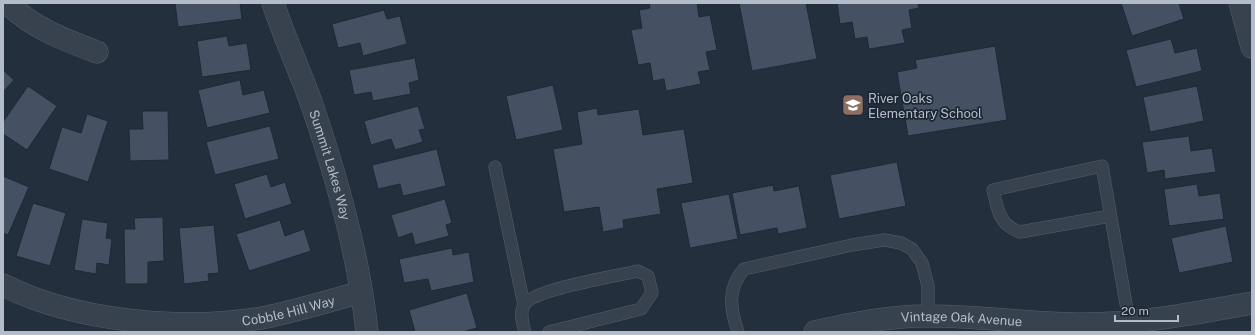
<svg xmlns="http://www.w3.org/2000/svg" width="1255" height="335" font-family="'Public Sans',sans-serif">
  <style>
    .building { fill: #455162; stroke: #1f2835 }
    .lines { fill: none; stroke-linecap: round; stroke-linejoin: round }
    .lane-casing { stroke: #565f6c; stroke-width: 13 }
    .street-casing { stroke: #565f6c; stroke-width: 23 }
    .lane { stroke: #38414e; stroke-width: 12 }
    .street { stroke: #38414e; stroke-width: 22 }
    .labels { text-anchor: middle; stroke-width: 3.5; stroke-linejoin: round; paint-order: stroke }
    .poi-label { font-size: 13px; fill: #b4bcc9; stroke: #1d2633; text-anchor: start }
    .street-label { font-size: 13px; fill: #b4bcc9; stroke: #1d2633 }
  </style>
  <rect width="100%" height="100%" fill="#242f3e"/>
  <path class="building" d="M175,3H240L242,19L178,27Z
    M649,3H697L699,17L710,15L717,50L706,52L710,70L698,72L701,84L666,91L664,79L653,81L650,63L638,65L631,30L642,28L639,10L650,8Z
    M739,3H806L817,59L752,71Z
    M837,3H918L919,8L909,10L912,28L902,30L905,43L869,49L867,37L855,39L852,22L840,24Z
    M1121,3H1179L1184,19L1132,36Z
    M384,10L387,19L400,16L407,44L363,56L360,43L338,48L332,24Z
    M227,36L229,46L247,43L251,70L202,77L197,41Z
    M1171,39L1175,53L1197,48L1202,71L1136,87L1126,50Z
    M995,46L1007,120L908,136L897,72L917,68L915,60Z
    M415,58L419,80L409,83L411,94L373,101L371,92L354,95L349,70Z
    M3,70L14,80L3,92Z
    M240,80L243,95L264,90L270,113L207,128L198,90Z
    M553,85L563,130L516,140L506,96Z
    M28,86L57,106L27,150L3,134V122Z
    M1197,86L1204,121L1150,132L1143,97Z
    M418,106L425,129L419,130L423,142L395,150L391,139L371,145L364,121Z
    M597,108L598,115L639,109L643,135L684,129L693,183L657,189L661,214L623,220L624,228L603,232L599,207L564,212L553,149L582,144L577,112Z
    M142,111H168L169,160L130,161L129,129H143Z
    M87,114L108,121L88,182L49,169L62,127L81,133Z
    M270,126L279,159L215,175L206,142Z
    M1189,136L1191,151L1212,148L1216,172L1165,179L1164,170L1147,173L1142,142Z
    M437,149L446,186L403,196L400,184L378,189L372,165Z
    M897,162L906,206L839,219L830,175Z
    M267,174L271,187L285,182L292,204L245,219L234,184Z
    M3,176L29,187L8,235L3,233Z
    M1197,184L1199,196L1220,193L1224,219L1169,226L1164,189Z
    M773,185L774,191L799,186L807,228L778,234L777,228L740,235L732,193Z
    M729,194L738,239L690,248L681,203Z
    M445,199L452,223L446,225L449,236L415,245L412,233L398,238L391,215Z
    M33,203L66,213L50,266L16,256Z
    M163,217L164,261L148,262V284H125L124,229H135L134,218Z
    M82,219L108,223L106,238L112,239L109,265L97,263L96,274L74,270Z
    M280,220L285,236L304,229L311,251L249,271L236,234Z
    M214,225L219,273L208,274L209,281L184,284L179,228Z
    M1226,226L1233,262L1179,273L1171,238Z
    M452,248L453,255L469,252L474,282L431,291L428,279L404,283L399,259Z
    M467,293L477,328L462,332H415L409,310Z"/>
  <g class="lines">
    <g class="lane-casing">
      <path id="lane" d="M495,167L524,305
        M1110,216L1020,232C999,225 998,210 993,190L1102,166L1129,321
        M525,332C523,324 519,313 524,305C533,289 617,276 638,271L648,276L652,293L641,309L549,332
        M738,332C730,308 727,289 744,269L852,245L884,240L901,243L912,249L922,263L928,286V316"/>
    </g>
    <g class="street-casing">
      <g id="street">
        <path d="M7,3C35,29 62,39 97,52"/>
        <path id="s1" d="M273,3C284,37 300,71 312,105C337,178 359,255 367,332"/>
        <path d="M1240,3L1252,47"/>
        <path id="s2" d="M3,285C76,322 187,332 267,317C299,310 330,301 361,292"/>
        <path id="s3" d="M815,332C847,324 897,315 929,316C981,316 1032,324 1084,324C1140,324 1197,313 1252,303"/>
      </g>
    </g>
    <use href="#lane" class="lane"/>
    <use href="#street" class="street"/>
  </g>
  <defs>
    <g id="school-square" transform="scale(1.15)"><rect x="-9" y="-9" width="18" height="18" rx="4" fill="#8d6e63" stroke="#1d2633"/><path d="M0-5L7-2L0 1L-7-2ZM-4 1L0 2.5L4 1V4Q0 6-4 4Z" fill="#fff"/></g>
  </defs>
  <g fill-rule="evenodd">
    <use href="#school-square" x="853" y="105"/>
  </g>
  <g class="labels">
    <g class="poi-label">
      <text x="868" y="103">River Oaks<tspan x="868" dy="15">Elementary School</tspan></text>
    </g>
    <g class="street-label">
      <text dy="5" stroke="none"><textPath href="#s1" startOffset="172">Summit Lakes Way</textPath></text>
      <text dy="5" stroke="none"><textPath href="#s2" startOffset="292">Cobble Hill Way</textPath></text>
      <text dy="5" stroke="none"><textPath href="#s3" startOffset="148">Vintage Oak Avenue</textPath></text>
    </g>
  </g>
  <rect width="1255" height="335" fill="none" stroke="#b4bcc9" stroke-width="8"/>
  <path d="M1115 315v6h63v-6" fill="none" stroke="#b4bcc9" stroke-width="2"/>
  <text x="1121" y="315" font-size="12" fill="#b4bcc9" stroke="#1d2633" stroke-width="3" paint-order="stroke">20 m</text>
</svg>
